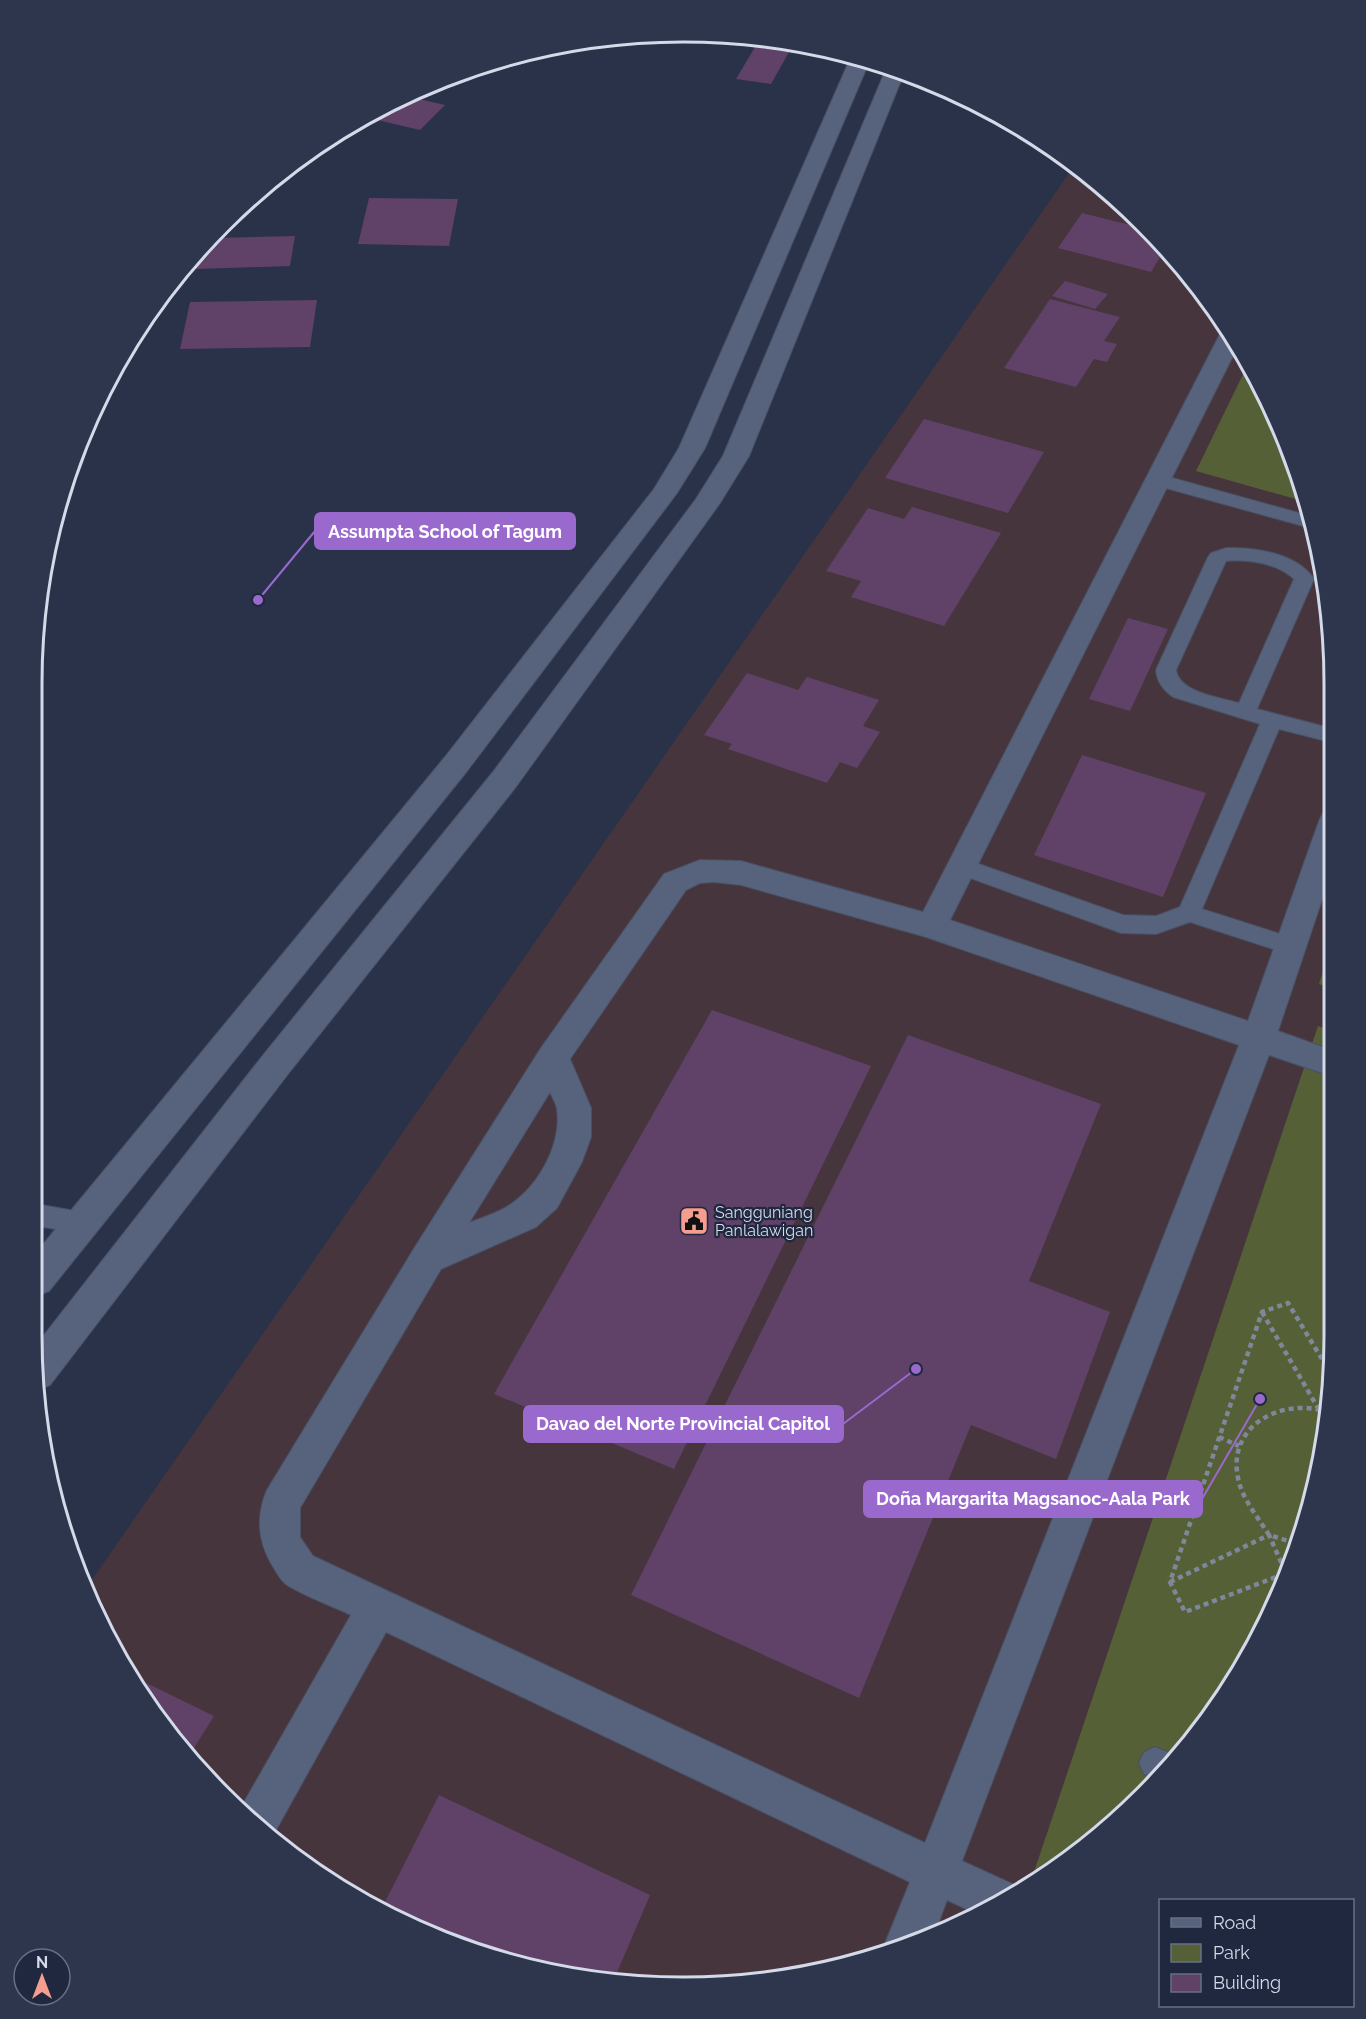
<svg xmlns="http://www.w3.org/2000/svg" width="1366" height="2019" font-family="Raleway,sans-serif">
  <style>
    .commercial { fill: #47353e }
    .green { fill: #566036 }
    .building { fill: #604168 }
    .lines { fill: none; stroke-linecap: round; stroke-linejoin: round }
    .lane-casing { stroke: #485063; stroke-width: 2 }
    .street-casing { stroke: #485063; stroke-width: 2 }
    .path { stroke: #7f879a; stroke-width: 4.5; stroke-dasharray: 5 4; stroke-linecap: butt }
    .lane { fill: #57627c; fill-rule: evenodd }
    .street { fill: #57627c; fill-rule: evenodd }
    .labels { text-anchor: middle; stroke-width: 4.5; stroke-linejoin: round; paint-order: stroke }
    .poi-label { font-size: 16px; fill: #d4dae9; stroke: #1f283f; text-anchor: start }
    .rim { fill: none; stroke: #d4dae9; stroke-width: 3 }
    .leader { fill: none; stroke: #9a69ce; stroke-width: 2 }
    .callout-dot { fill: #9a69ce; stroke: #1f283f; stroke-width: 2 }
    .callout { fill: #9a69ce; stroke: #9a69ce; stroke-width: 2 }
    .callout-label { font-size: 18px; text-anchor: middle; font-weight: bold; fill: #fff }
  </style>
  <rect width="100%" height="100%" fill="#293249"/>
  <path class="commercial" d="M1074,166L1143,222L1224,321L1285,433L1322,556L1334,683V1336L1322,1463L1267,1624L1225,1698L1144,1796L1008,1900L932,1938L810,1975L640,1986L515,1965L434,1938L286,1853L222,1796L142,1698L87,1587Z"/>
  <path class="green" d="M1248,364L1285,433L1306,502L1196,471Z
    M1334,937V989L1319,984Z
    M1318,1026L1334,1032V1336L1322,1463L1267,1624L1225,1698L1144,1796L1030,1884Z"/>
  <path class="building" d="M755,47L789,52L771,84L736,79Z
    M406,96L445,105L420,130L373,119L385,107Z
    M369,198L458,199L449,246L358,244Z
    M1082,213L1150,230L1165,249L1151,272L1058,248Z
    M295,236L290,266L196,269L200,248L209,238Z
    M1065,281L1108,294L1095,309L1052,296Z
    M1050,299L1120,317L1104,341L1117,344L1107,362L1094,359L1076,387L1004,368Z
    M317,300L310,347L180,349L190,302Z
    M924,419L1044,452L1008,513L885,478Z
    M912,507L1001,533L944,626L851,597L861,581L826,571L868,508L904,519Z
    M1128,618L1168,629L1130,711L1089,699Z
    M747,673L798,690L807,677L879,700L863,726L880,732L857,768L840,762L827,783L728,749L732,744L704,735Z
    M1082,755L1206,793L1163,897L1034,855Z
    M712,1010L871,1066L674,1469L494,1394Z
    M908,1035L1101,1104L1029,1281L1110,1312L1056,1459L971,1425L859,1698L631,1595Z
    M130,1675L214,1716L189,1756L141,1698Z
    M439,1795L650,1895L613,1982L515,1965L434,1938L382,1908Z"/>
  <g class="lines">
    <g class="lane-casing">
      <path id="lane" d="M1158,474L1310,516L1314,529L1151,484L1149,480L1151,476Z
        M1226,548C1255,547 1297,553 1314,579L1257,709L1334,729V743L1279,729L1202,909L1299,940L1303,946L1299,952L1291,955L1190,922L1156,934L1121,933L954,872L951,866L954,860L962,858L1123,915L1156,916L1180,907L1260,724L1173,697C1163,690 1157,682 1156,670L1208,557L1211,553ZM1226,561C1248,559 1277,563 1294,579L1239,703C1219,697 1180,693 1176,670Z
        M36,1204L92,1214L96,1222L92,1230L83,1233L36,1226Z
        M1155,1747L1177,1756L1158,1780L1144,1774L1139,1763L1144,1752Z"/>
    </g>
    <g class="street-casing">
      <path id="street" d="M851,57L869,62L705,448L677,493L467,771L49,1291L36,1296V1253L445,757L654,489L679,448Z
        M887,67L904,73L749,456L720,503L515,788L288,1074L50,1385L37,1390V1344L264,1054L493,772L696,499L723,456Z
        M1228,328L1238,346L950,920L1248,1021L1319,821L1323,813L1334,810V864L1278,1031L1334,1051V1077L1269,1055L962,1861L1019,1887L1020,1891L1008,1900L979,1915L947,1900L933,1938L887,1952L884,1946L910,1882L386,1632L271,1839L239,1811L351,1615C330,1605 306,1597 287,1585C282,1582 278,1575 275,1570C258,1544 255,1518 267,1490L415,1247L541,1048L664,874L700,860L741,861L923,912L1220,334L1223,329ZM714,882L741,885L926,937L1239,1045L925,1843L313,1556L300,1537V1508L441,1269L536,1227L557,1208L582,1162L591,1137V1108L570,1059L686,890L700,883ZM550,1092C552,1097 556,1103 557,1109C562,1144 539,1185 511,1204C499,1213 482,1217 469,1223Z"/>
    </g>
    <path class="path" d="M1262,1312L1318,1408L1328,1399
      M1219,1437L1239,1446
      M1295,1543L1269,1535C1258,1517 1242,1499 1238,1478C1227,1425 1282,1397 1327,1412
      M1284,1574L1185,1612L1170,1582L1262,1312L1288,1303L1331,1374
      M1170,1582L1269,1535L1285,1571"/>
    <use href="#lane" class="lane"/>
    <use href="#street" class="street"/>
  </g>
  <defs>
    <g id="civic-square" transform="scale(1.5)"><rect x="-9" y="-9" width="18" height="18" rx="4" fill="#f59d8e" stroke="#1f283f"/><path d="M-.6-6.5H3V-4.5H.6V-3L4-1V1h2V6H-6V1h2V-1L-.6-3ZM-1.2 2.5V6h2.4V2.5Z" fill="#111"/></g>
  </defs>
  <g fill-rule="evenodd">
    <use href="#civic-square" x="694" y="1221"/>
  </g>
  <g class="labels">
    <g class="poi-label">
      <text x="715" y="1218">Sangguniang<tspan x="715" dy="18">Panlalawigan</tspan></text>
    </g>
  </g>
  <path d="M0 0H1366V2019H0ZM683 42H683A641 641 0 0 1 1324 683V1336A641 641 0 0 1 683 1977H683A641 641 0 0 1 42 1336V683A641 641 0 0 1 683 42Z" fill="#2d364d" fill-rule="evenodd"/>
  <path class="rim" d="M683 42H683A641 641 0 0 1 1324 683V1336A641 641 0 0 1 683 1977H683A641 641 0 0 1 42 1336V683A641 641 0 0 1 683 42Z"/>
  <path class="leader" d="M258 600L315 531M916 1369L843 1424M1260 1399L1202 1499"/>
  <g class="callout-dot">
    <circle cx="258" cy="600" r="6"/>
    <circle cx="916" cy="1369" r="6"/>
    <circle cx="1260" cy="1399" r="6"/>
  </g>
  <g class="callout">
    <rect x="315" y="513" width="260" height="36" rx="6"/>
    <rect x="524" y="1406" width="319" height="36" rx="6"/>
    <rect x="864" y="1481" width="338" height="36" rx="6"/>
  </g>
  <g class="callout-label">
    <text x="445" y="538">Assumpta School of Tagum</text>
    <text x="683" y="1430">Davao del Norte Provincial Capitol</text>
    <text x="1033" y="1505">Doña Margarita Magsanoc-Aala Park</text>
  </g>
  <rect x="1159" y="1899" width="195" height="108" fill="#1f283f" stroke="#676f83" stroke-width="1.5"/>
  <rect x="1171" y="1918" width="30" height="9" fill="#57627c" stroke="#676f83" stroke-width="1.5"/>
  <text x="1213" y="1929" font-size="18" fill="#d4dae9">Road</text>
  <rect x="1171" y="1944" width="30" height="18" fill="#566036" stroke="#676f83" stroke-width="1.5"/>
  <text x="1213" y="1959" font-size="18" fill="#d4dae9">Park</text>
  <rect x="1171" y="1974" width="30" height="18" fill="#604168" stroke="#676f83" stroke-width="1.5"/>
  <text x="1213" y="1989" font-size="18" fill="#d4dae9">Building</text>
  <g transform="translate(42 1977)"><circle r="28" fill="#1f283f" stroke="#676f83" stroke-width="1.5"/>
  <path d="M0-4.5L10 22L0 15L-10 22Z" fill="#f59d8e"/>
  <text y="-9" font-size="16" font-weight="bold" text-anchor="middle" fill="#d4dae9">N</text>
  </g>
</svg>
